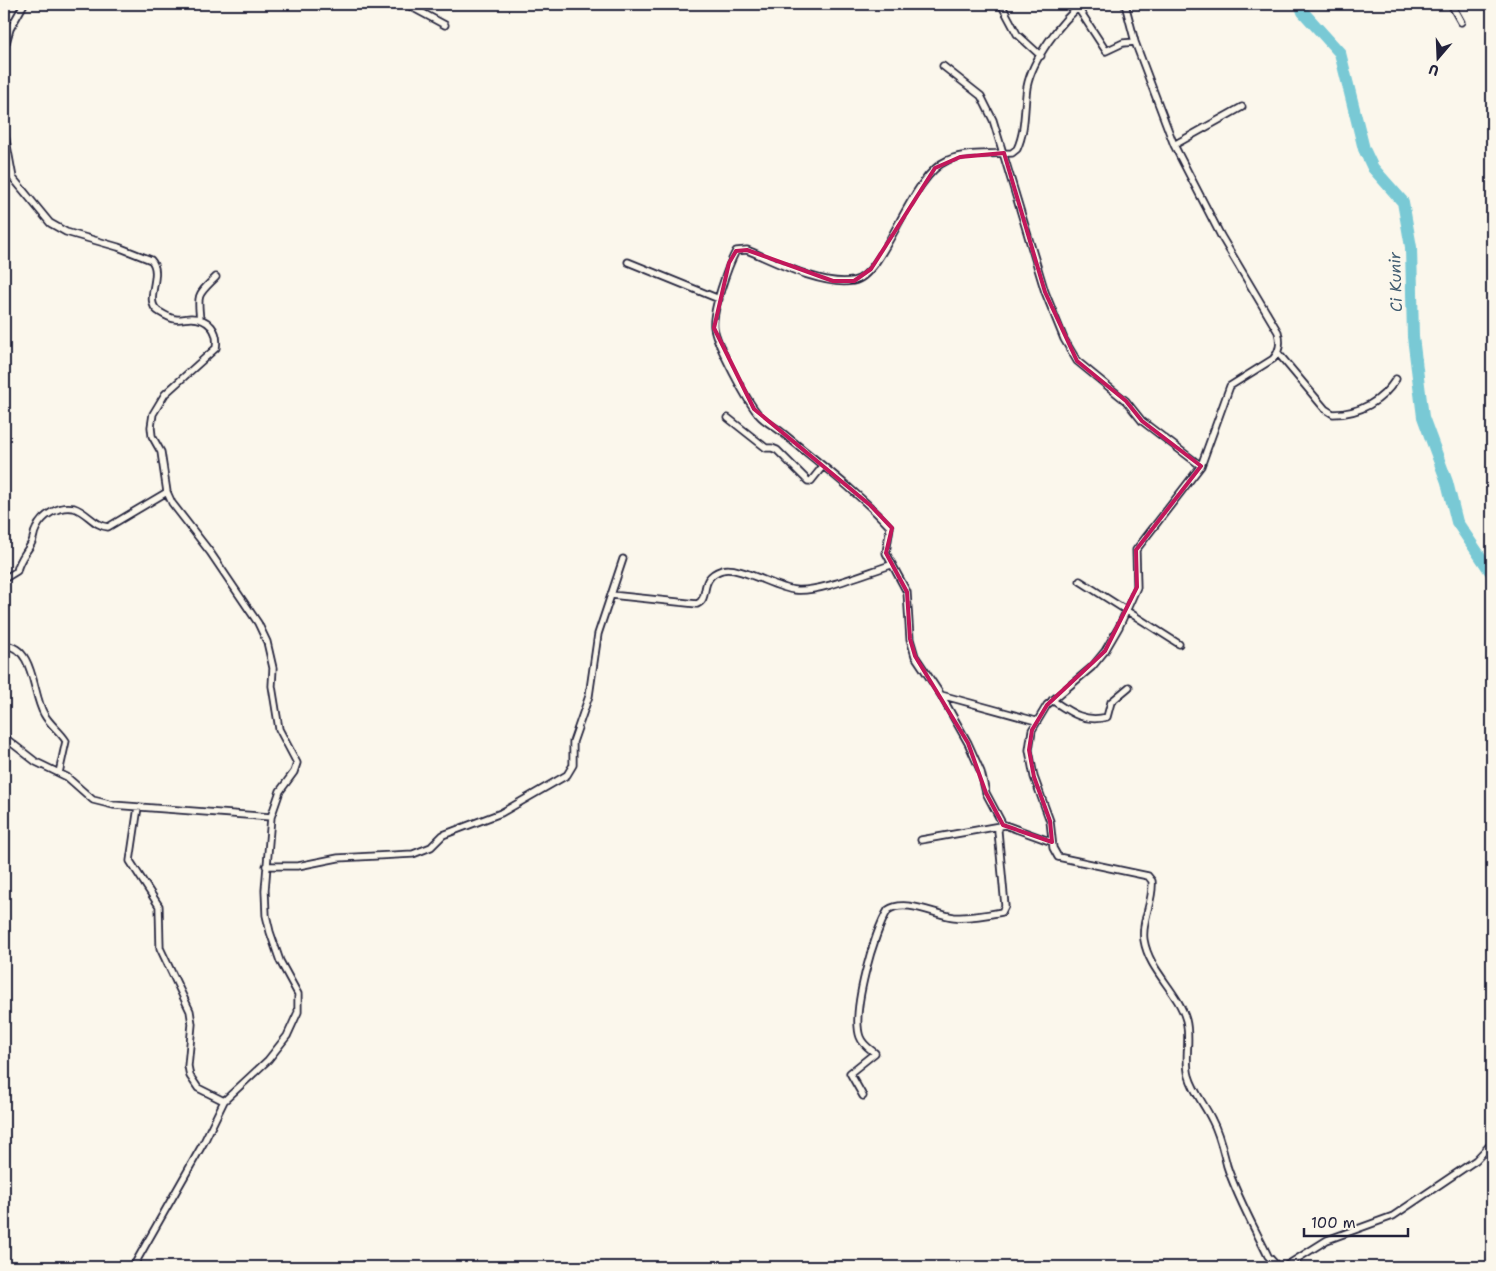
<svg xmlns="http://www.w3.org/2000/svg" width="1496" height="1271" font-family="'Shantell Sans',sans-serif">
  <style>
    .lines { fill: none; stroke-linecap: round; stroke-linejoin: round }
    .river { stroke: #79c9d5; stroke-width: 12 }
    .minor-casing { stroke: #22223b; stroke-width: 9 }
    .minor { stroke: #fbf7ec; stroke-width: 5.5 }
    .marked { fill: none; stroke: #c2185b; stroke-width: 4; stroke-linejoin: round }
    .labels { text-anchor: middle; stroke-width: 4.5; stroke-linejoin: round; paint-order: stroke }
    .water-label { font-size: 16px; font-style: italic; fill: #405c71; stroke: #fbf7ec }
  </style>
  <rect width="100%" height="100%" fill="#fbf7ec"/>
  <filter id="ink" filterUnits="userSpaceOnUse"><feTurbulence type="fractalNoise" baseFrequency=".02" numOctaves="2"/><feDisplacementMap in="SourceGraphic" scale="10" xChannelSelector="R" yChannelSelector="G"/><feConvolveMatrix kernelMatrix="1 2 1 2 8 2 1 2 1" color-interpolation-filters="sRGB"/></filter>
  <g filter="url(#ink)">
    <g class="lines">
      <path class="river" d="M1300,4L1303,12L1340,53L1364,149L1373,168L1403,202L1411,247L1413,337L1423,417L1447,482L1457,522L1492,574"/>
      <g class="minor-casing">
        <path id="minor" d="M406,4L445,25
          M1001,4L1017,34L1041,56
          M1125,4L1135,42L1174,145L1221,236L1278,332C1281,343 1280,351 1273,359L1230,386L1201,466L1136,550L1137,587L1119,627L1105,651L1092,667L1047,705L1032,730L1029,750L1034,777L1050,821L1053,848L1058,857L1148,876L1152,881C1154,901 1141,920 1144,940C1149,971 1178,991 1186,1020C1191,1039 1184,1059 1189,1076C1194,1093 1205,1105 1212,1120C1220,1135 1223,1151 1227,1166C1237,1197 1254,1227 1268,1256L1278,1267
          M1451,4L1461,22
          M1078,8L1106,51L1123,43L1135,42
          M4,50L10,29L24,4
          M943,66L981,96L993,120L1045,292L1064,339L1077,361L1126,401L1142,421L1201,466
          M4,129L13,178L50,223L66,232L118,247L151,260C164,274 143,300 158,311C163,314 169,318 175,319C180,320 186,318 191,318C209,318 219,331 216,348L165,394L153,414L151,427L152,436L161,452L167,492L172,503L210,552L258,623L267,642L273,668L272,686L279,729L297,763L294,772L280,791L271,817L265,890L266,915L270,932L280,961L298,994V1012L287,1036L268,1060L224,1101L204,1142L133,1267
          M1174,145L1242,107
          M628,262L719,299
          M200,319C197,293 198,295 216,277
          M1278,353L1325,409L1333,414C1360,414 1382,401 1396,379
          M728,418L766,448H772L777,450L808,481H811L823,466
          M4,579L17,571C19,560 26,553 31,544C34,539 33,534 36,529C42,515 59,505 74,508C87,512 94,526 108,527L167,492
          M1080,581L1179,644
          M611,595L697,604C711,598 697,578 722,570C739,565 775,588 795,590C818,593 868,572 891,565
          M4,645C35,647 32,694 44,714C50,725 60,731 66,741L59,773
          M941,695L968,743L981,772L986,793L1003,825
          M1052,700C1070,712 1084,723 1107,717L1111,702L1129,687
          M1036,721L941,695L915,656L910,639L907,592L886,553L890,527C858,492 820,464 784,434C776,427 766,423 759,415C748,403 716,344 714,327C712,311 728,266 736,251L747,250C776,262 821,286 853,281C885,276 909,176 948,160C966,152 992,154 1012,153L1017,149C1026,130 1024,107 1027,87C1032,60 1061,20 1083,4
          M4,737L36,762L67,777L93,800L113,805L271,817
          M138,807L130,861L159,906L160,948L190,1011L192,1024L188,1066L190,1076L198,1088L224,1101
          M921,840L1000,826
          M266,866H298L338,858L413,854L431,847L443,835L501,813L567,775L573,765V742L589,696L598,634L623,559
          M863,1096L850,1073L875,1053C869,1048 863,1045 860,1037C851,1012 874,932 888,910C905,898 936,915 954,917C969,918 987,915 1002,912L1005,906L998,831L1000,826L1005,825L1052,842
          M1284,1267L1327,1240L1393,1216L1476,1160L1492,1143"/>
      </g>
      <use href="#minor" class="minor"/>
    </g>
  </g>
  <path class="marked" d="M1004,153L1045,292L1077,361L1126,401L1142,421L1201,466L1136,550L1137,587L1105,651L1047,705L1032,730L1029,750L1034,777L1050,821L1052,842L1003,825L986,793L968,743L915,656L910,639L907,592L886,553L892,528L870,505L754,409L714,328L729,263L736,251L747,250L833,281H854L871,269L935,168L960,157Z"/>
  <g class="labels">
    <g class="water-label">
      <text transform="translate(1395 282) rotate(-92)" y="6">Ci Kunir</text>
    </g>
  </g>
  <rect width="1496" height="1271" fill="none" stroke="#fbf7ec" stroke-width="20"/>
  <rect x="10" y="10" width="1476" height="1251" fill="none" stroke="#22223b" stroke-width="2" filter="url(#ink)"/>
  <g transform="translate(1438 58) rotate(199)" stroke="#fbf7ec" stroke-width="4" paint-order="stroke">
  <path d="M0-4L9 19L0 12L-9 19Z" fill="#22223b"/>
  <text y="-8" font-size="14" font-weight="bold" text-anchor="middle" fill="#22223b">U</text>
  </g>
  <path d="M1304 1228v8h104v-8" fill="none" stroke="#22223b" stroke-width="2.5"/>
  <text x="1311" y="1228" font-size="15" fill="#22223b" stroke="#fbf7ec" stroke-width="4" paint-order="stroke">100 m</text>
</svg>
